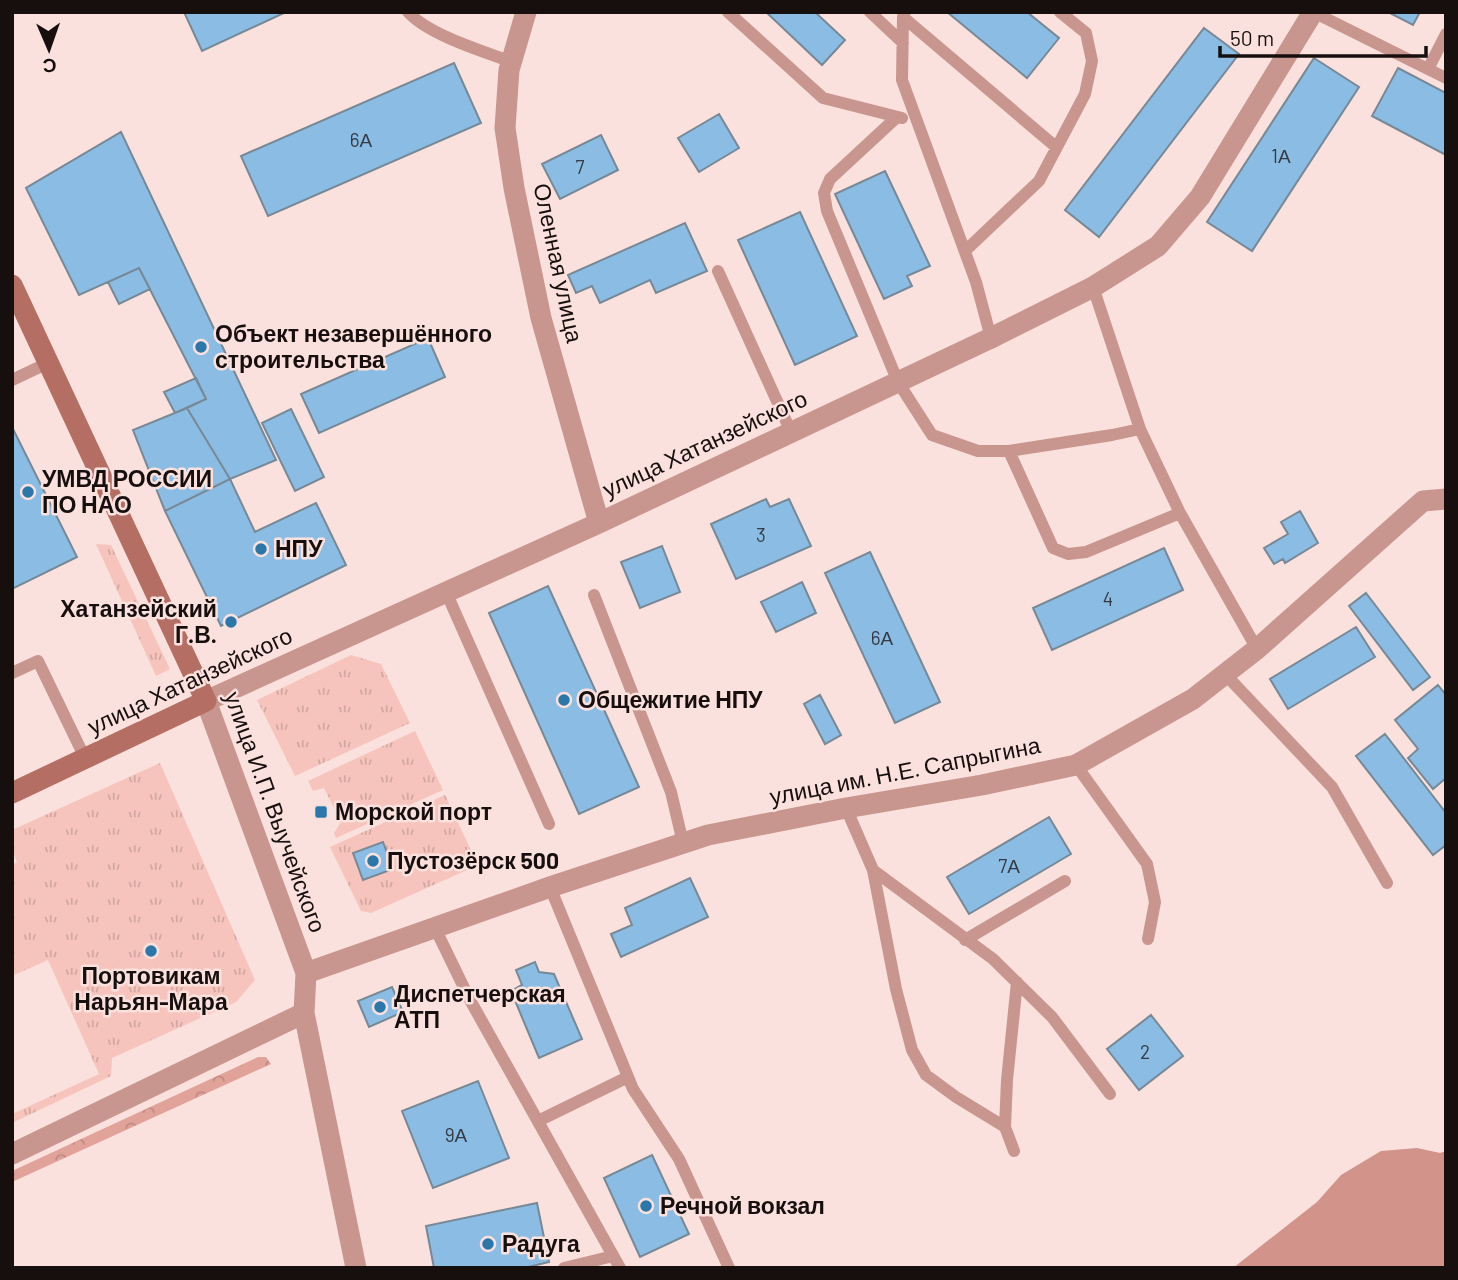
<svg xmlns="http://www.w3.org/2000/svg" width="1458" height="1280" font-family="Barlow,sans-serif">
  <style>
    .grass { fill: url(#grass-tufts) }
    .forest { fill: url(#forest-crowns) }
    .water { fill: #d1938a }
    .building { fill: #8bbde4; stroke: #778896; stroke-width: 2 }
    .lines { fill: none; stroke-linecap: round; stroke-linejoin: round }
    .service { stroke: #c8968f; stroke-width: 12 }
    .minor { stroke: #c8968f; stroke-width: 21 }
    .tertiary { stroke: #c8968f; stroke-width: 21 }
    .secondary { stroke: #b56e64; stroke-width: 21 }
    .poi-dot { fill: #2b77aa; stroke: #fbe1dd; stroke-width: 2.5 }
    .labels { text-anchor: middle; stroke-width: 5; stroke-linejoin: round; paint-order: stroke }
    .number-label { font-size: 19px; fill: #343a44 }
    .street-label { font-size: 23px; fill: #170f0e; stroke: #fbe1dd }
    .poi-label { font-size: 23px; font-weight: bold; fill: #170f0e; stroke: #fbe1dd; text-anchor: start }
  </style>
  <defs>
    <pattern id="grass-tufts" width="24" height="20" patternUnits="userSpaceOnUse" patternTransform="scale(1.75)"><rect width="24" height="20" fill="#f6c4bc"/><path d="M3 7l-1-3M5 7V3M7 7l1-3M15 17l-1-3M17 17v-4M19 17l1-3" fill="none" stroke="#d2a7a0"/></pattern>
    <pattern id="forest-crowns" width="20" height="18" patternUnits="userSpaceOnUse" patternTransform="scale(1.75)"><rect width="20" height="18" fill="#e1a299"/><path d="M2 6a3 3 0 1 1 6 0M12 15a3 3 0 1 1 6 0" fill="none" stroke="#c08a83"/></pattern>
  </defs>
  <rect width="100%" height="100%" fill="#fbe1dd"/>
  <path class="grass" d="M96,544L111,545L170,669L156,676Z
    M351,655L381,664L410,723L295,776L257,700Z
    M415,731L443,790L336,838L334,833L341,822L324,788L313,791L308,781Z
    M160,763L255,980L236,1002L112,1058L111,1076L12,1123V1114L99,1074L48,960L12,976V908L14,907L12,865L17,862L12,851V830Z
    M445,795L478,865L371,913L361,911L330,847Z"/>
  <path class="forest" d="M258,1057H266L271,1064L12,1182V1171Z"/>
  <path class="water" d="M1417,1148L1440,1153L1446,1151V1268H1233L1317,1202L1341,1175L1381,1151Z"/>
  <path class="building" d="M184,12H286L202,51Z
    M766,12H815L845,40L822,65Z
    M947,12H1027L1059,38L1027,78Z
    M1388,12H1420L1413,25Z
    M1204,28L1239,54L1099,237L1065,210Z
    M1314,58L1359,87L1252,251L1207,222Z
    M454,63L481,123L268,216L241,156Z
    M1398,68L1446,93V155L1372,116Z
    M719,114L739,148L699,172L678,138Z
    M121,132L276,460L230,479L187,408L206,399L139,268L79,295L26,188Z
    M601,135L618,170L560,199L542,164Z
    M885,171L930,266L907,276L912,286L884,299L835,194Z
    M800,212L857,336L795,365L738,240Z
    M685,223L707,271L656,293L650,280L600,303L592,286L576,293L568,275Z
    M139,268L150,289L119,304L108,282Z
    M428,338L445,377L319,433L301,394Z
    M196,378L206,399L175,413L164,392Z
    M187,408L230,479L165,511L133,430Z
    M291,409L324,477L295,491L262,423Z
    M12,427L77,557L12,589Z
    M230,479L255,532L316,503L346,565L221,626L165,511Z
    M766,499L770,507L789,499L811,546L736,579L711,524Z
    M1300,511L1318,543L1285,563L1283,559L1274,564L1264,548L1288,534L1281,522Z
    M662,546L680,592L640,608L621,562Z
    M1164,548L1183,590L1052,650L1033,608Z
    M870,552L940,702L895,723L825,573Z
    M802,582L816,613L776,632L761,602Z
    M548,586L639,787L579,814L489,613Z
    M1366,593L1430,677L1413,690L1349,606Z
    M1356,627L1375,657L1288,709L1270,679Z
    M1438,685L1446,695V778L1433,789L1408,758L1418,749L1395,720Z
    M820,695L841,735L825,744L804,704Z
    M1385,734L1446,813V845L1433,855L1356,756Z
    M1049,817L1071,854L969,914L947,877Z
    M383,842L393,869L363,880L353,853Z
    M690,878L708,917L621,957L611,934L632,925L625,908Z
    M535,962L539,972L554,974L582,1039L539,1058L511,991L522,985L516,970Z
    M392,987L403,1012L369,1027L358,1001Z
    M1151,1015L1183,1056L1139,1090L1107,1049Z
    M478,1081L509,1158L433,1188L402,1111Z
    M652,1155L689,1234L640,1257L604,1178Z
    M537,1203L549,1262L524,1268H434L426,1226Z"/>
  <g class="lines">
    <path class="service" d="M408,12C429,35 482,51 512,62
      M728,12L823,98L902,118
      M870,12L903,43
      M905,12L903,17L902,80L976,282L991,338
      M1313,12L1446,78
      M903,17L1056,147
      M1428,69L1446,34
      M897,117L830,179L824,193L827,211L898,382L932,435L978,451H1009L1112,435L1140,429
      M965,251L1039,181L1085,94L1092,61L1086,33L1060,12
      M718,271L791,432
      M1093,287L1140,429L1180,513L1257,649
      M12,380L48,363
      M1009,451L1053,548L1068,554L1086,552L1180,513
      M446,592L549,824
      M594,595L671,792L683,843
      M12,673L38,661L85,758
      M1225,674L1332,787L1387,883
      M1076,765L1147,864L1155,902L1148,939
      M846,808L873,870L993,959L1052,1017L1110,1094
      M873,870L896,989L912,1050L926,1075L956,1097L1005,1127
      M550,887L633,1089L679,1159L729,1268
      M435,928L470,1000L620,1268
      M965,940L1065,881
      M538,1121L628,1077
      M1014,1151L1005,1127L1007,1080L1017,982
      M564,1268L613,1256"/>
    <path class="minor" d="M991,338L1093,287L1158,246L1200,197L1313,12
      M206,701L306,973L304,1013L356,1268
      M306,973L550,887L708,835L846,808L982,785L1076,765L1193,699L1257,649L1423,501L1446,499
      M12,1154L304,1013"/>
    <path class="tertiary" d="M526,12L509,70L505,128L514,188L541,318L599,523
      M206,701L599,523L991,338"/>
    <path class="secondary" d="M12,285L206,701L12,793"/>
  </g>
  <g class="poi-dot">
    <circle cx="201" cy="347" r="7"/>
    <circle cx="28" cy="492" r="7"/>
    <circle cx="261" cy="549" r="7"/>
    <circle cx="231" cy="622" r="7"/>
    <circle cx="564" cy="700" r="7"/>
    <rect x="314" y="805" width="14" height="14" rx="3.5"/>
    <circle cx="373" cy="861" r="7"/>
    <circle cx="151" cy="951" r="7"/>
    <circle cx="380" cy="1007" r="7"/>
    <circle cx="646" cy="1206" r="7"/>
    <circle cx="488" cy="1244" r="7"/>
  </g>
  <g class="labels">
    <g class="number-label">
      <text x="361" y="147">6А</text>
      <text x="1281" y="163">1А</text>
      <text x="580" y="174">7</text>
      <text x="761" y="542">3</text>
      <text x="1108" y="606">4</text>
      <text x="882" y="645">6А</text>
      <text x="1009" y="873">7А</text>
      <text x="1145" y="1059">2</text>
      <text x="456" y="1142">9А</text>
    </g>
    <g class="street-label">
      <text transform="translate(558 263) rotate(78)" y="8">Оленная улица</text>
      <text transform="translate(705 444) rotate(-25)" y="8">улица Хатанзейского</text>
      <text transform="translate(190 681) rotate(-25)" y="8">улица Хатанзейского</text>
      <text transform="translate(905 771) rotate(-11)" y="8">улица им. Н.Е. Сапрыгина</text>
      <text transform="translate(275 812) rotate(70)" y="8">улица И.П. Выучейского</text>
    </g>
    <g class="poi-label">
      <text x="215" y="342">Объект незавершённого<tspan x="215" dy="26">строительства</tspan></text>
      <text x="42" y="487">УМВД РОССИИ<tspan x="42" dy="26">ПО НАО</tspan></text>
      <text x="275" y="557">НПУ</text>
      <text x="217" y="617" text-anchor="end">Хатанзейский<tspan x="217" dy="26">Г.В.</tspan></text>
      <text x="578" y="708">Общежитие НПУ</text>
      <text x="335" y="820">Морской порт</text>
      <text x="387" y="869">Пустозёрск 500</text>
      <text x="151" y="984" text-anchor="middle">Портовикам<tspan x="151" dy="26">Нарьян-Мара</tspan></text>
      <text x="394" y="1002">Диспетчерская<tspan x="394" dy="26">АТП</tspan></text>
      <text x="660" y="1214">Речной вокзал</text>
      <text x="502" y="1252">Радуга</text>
    </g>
  </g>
  <rect width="1458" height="1280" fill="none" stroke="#170f0e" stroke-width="28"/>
  <g transform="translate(49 49) rotate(178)" stroke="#fbe1dd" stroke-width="5" paint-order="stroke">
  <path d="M0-5L12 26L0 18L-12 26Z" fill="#170f0e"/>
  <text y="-10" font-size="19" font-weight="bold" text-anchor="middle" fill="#170f0e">С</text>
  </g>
  <path d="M1220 46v10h206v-10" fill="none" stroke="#170f0e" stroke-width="3.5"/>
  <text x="1230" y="46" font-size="21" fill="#170f0e" stroke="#fbe1dd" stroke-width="5" paint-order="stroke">50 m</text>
</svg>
